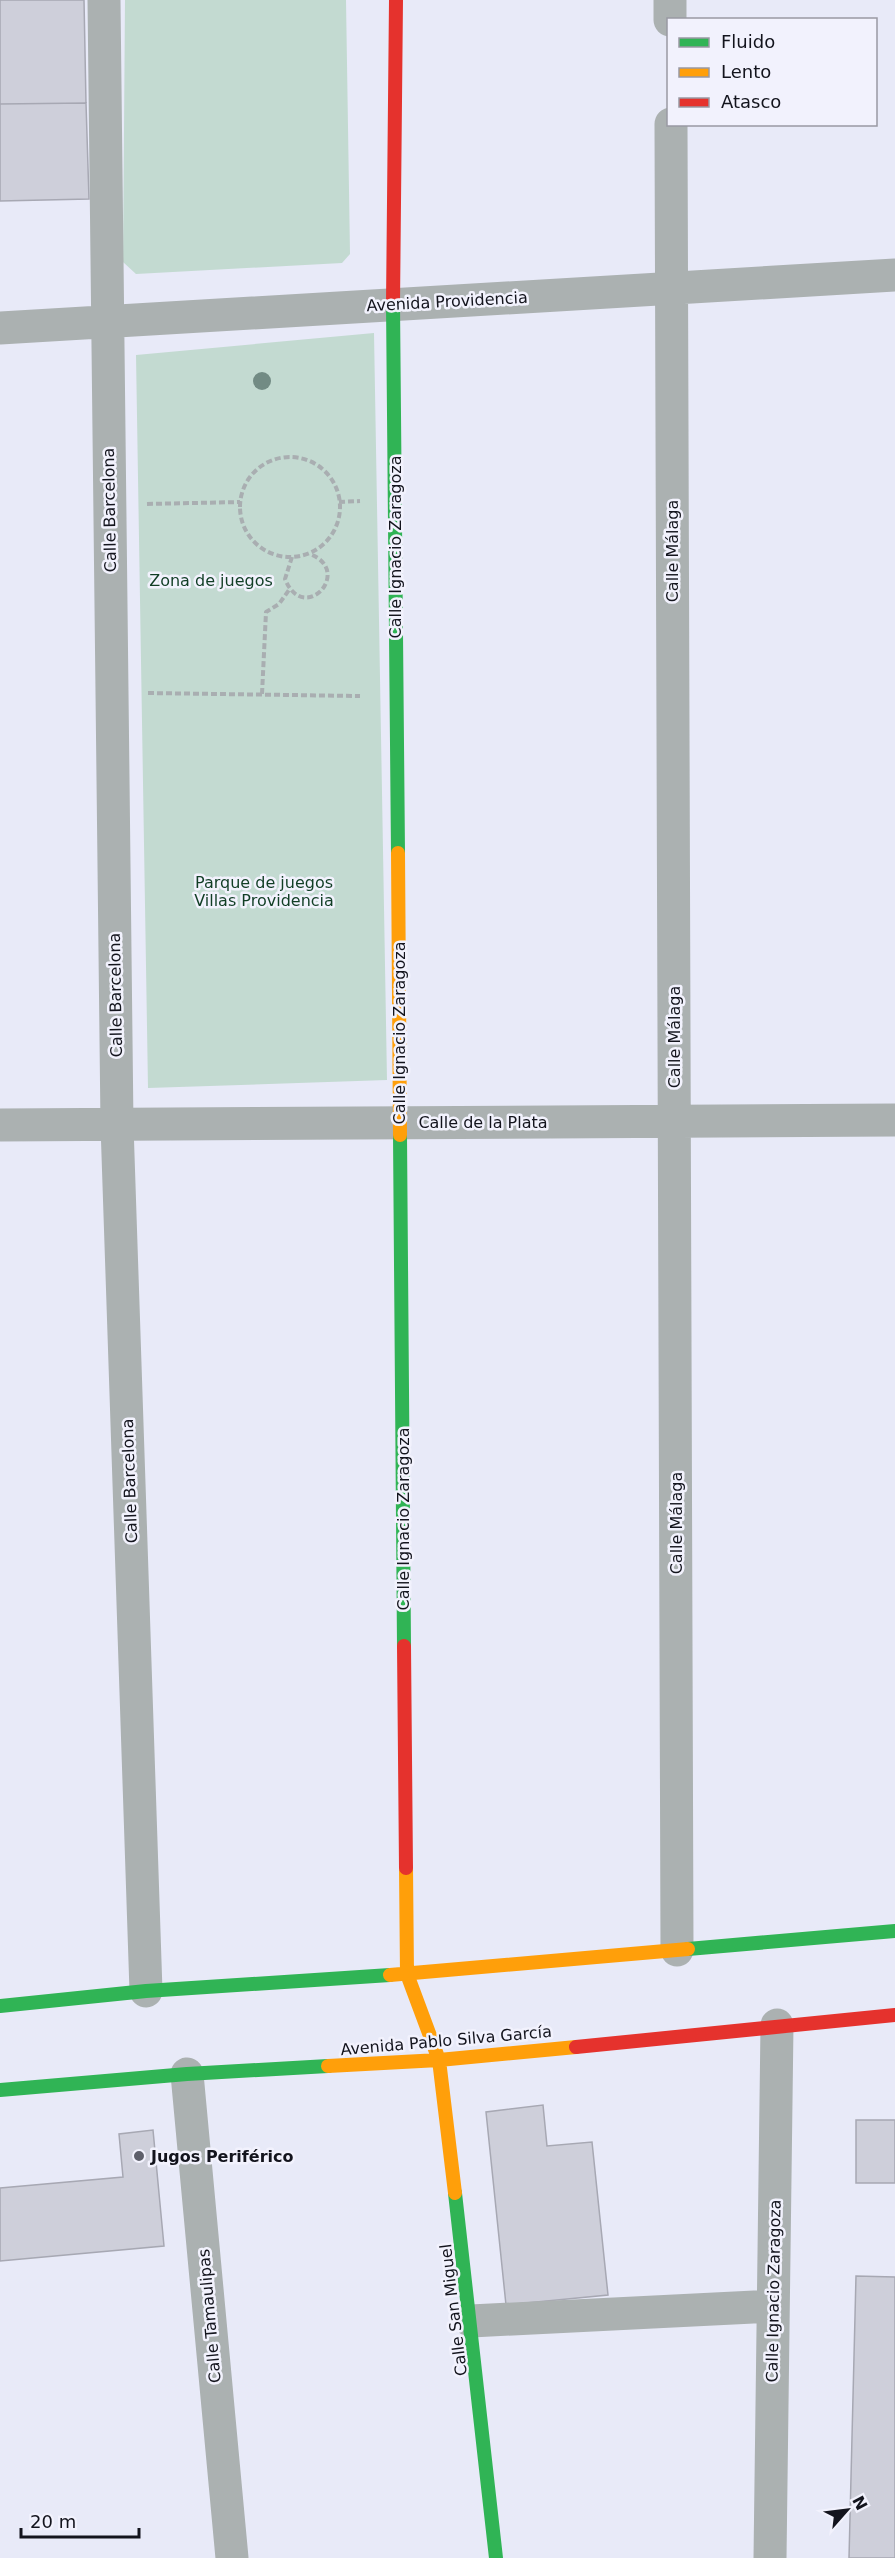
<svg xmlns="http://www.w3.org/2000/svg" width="895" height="2558" font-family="'DejaVu Sans',sans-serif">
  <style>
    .green { fill: #c3dad1 }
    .building { fill: #cecfda; stroke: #a7a8b3; stroke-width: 1.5 }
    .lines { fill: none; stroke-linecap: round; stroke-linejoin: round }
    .path { stroke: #a9aeb1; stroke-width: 4; stroke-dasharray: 6 3; stroke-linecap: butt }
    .street { stroke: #abb1b1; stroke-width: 33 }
    .fast { stroke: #30b455; stroke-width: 14 }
    .slow { stroke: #ff9f0a; stroke-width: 14 }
    .jam { stroke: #e5322d; stroke-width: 14 }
    .tree { fill: #728b84 }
    .poi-dot { fill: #5e5f6a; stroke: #f2f2fd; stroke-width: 2 }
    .labels { text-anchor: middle; stroke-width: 5; stroke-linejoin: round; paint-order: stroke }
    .street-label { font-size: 16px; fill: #13141d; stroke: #f2f2fd }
    .park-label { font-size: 16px; fill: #113e25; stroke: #f2f2fd }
    .poi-label { font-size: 16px; font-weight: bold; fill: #13141d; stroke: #f2f2fd; text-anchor: start }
  </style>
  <rect width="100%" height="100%" fill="#e8eaf8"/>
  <path class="green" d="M125,0H346L350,254L342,263L136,274L123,262Z
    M374,333L387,1080L148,1088L136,355Z"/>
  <path class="building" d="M0,0H84L86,103L0,104Z
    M86,103L89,199L0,201V104Z
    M543,2105L547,2146L592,2142L608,2295L506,2305L486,2112Z
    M856,2120H895V2183H856Z
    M153,2130L164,2246L0,2261V2188L123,2177L119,2134Z
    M856,2276L895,2277V2558H849Z"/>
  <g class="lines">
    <path class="path" d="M240 507a50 50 0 1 1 100 0a50 50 0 1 1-100 0Z
      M339,502L360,501
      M147,504L240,502
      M292,557L285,579C304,626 354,571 310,554
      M148,693L360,696
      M262,694L266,612L279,604L289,590"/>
    <path class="street" d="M104,0L117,1125L146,1991
      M670,0V20
      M671,124L677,1950
      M0,328L895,275
      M0,1125L895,1120
      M187,2074L232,2558
      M471,2321L773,2306
      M770,2558L777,2025"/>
    <path class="fast" d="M393,304L398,853
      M400,1135L404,1646
      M688,1949L895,1931
      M0,2006L146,1991L390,1975
      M0,2090L187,2074L328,2066
      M455,2193L496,2558"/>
    <path class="slow" d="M398,853L400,1135
      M406,1868L407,1974L439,2060L455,2193
      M390,1975L688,1949
      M328,2066L439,2060L576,2047"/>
    <path class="jam" d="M393,304L396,0
      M404,1646L406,1868
      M576,2047L895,2015"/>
  </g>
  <circle class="tree" cx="262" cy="381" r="9"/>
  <circle class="poi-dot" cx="139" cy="2156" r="6"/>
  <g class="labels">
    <g class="street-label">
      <text transform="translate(447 301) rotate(-3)" y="6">Avenida Providencia</text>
      <text transform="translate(109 510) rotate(-91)" y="6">Calle Barcelona</text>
      <text transform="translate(395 547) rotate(-90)" y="6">Calle Ignacio Zaragoza</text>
      <text transform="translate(672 551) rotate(-90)" y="6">Calle Málaga</text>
      <text transform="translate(115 995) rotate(-91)" y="6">Calle Barcelona</text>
      <text transform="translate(399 1033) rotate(-90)" y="6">Calle Ignacio Zaragoza</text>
      <text transform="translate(674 1037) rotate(-90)" y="6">Calle Málaga</text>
      <text x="483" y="1128">Calle de la Plata</text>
      <text transform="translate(129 1481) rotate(-92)" y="6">Calle Barcelona</text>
      <text transform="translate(403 1519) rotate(-90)" y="6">Calle Ignacio Zaragoza</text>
      <text transform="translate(676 1523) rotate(-90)" y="6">Calle Málaga</text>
      <text transform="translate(446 2040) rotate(-5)" y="6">Avenida Pablo Silva García</text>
      <text transform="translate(773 2291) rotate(-89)" y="6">Calle Ignacio Zaragoza</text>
      <text transform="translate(453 2310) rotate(-97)" y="6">Calle San Miguel</text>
      <text transform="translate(209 2316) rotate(-95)" y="6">Calle Tamaulipas</text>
    </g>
    <g class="park-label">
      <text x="211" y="586">Zona de juegos</text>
      <text x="264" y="888">Parque de juegos<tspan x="264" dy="18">Villas Providencia</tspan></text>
    </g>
    <g class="poi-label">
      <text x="151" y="2162">Jugos Periférico</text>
    </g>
  </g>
  <rect x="667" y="18" width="210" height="108" fill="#f2f2fd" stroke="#9999a3" stroke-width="1.5"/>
  <rect x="679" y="38" width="30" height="9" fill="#30b455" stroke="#9999a3" stroke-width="1.5"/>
  <text x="721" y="48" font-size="18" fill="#13141d">Fluido</text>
  <rect x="679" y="68" width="30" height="9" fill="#ff9f0a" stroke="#9999a3" stroke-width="1.5"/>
  <text x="721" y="78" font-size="18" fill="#13141d">Lento</text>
  <rect x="679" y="98" width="30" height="9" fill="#e5322d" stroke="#9999a3" stroke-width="1.5"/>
  <text x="721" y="108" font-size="18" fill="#13141d">Atasco</text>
  <g transform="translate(847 2510) rotate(62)" stroke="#f2f2fd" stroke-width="4.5" paint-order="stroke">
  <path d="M0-4.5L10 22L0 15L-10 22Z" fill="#13141d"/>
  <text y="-9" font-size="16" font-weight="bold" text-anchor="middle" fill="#13141d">N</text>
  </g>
  <path d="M21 2528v9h118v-9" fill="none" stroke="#13141d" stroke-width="3"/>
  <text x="30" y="2528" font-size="18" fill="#13141d" stroke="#f2f2fd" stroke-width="4.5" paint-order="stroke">20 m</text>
</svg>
